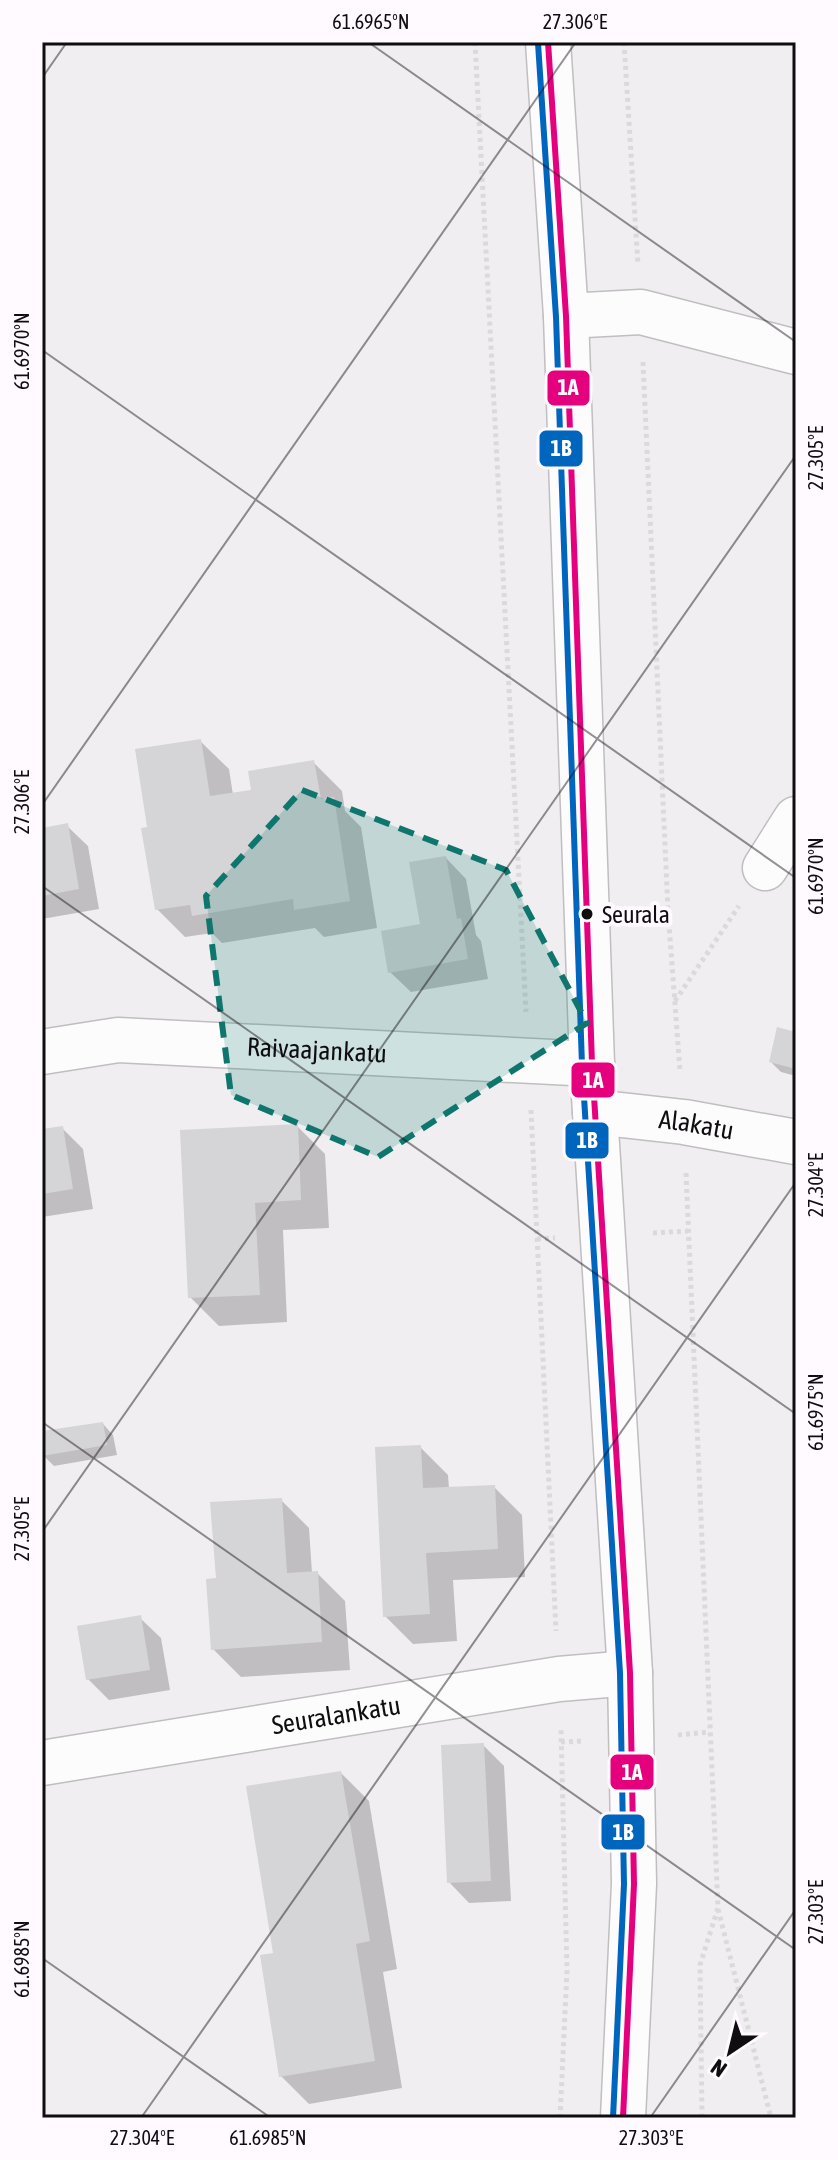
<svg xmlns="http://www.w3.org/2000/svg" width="838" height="2160" font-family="'Asap Condensed',sans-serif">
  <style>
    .shadow { fill: #0003 }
    .building { fill: #d5d4d6 }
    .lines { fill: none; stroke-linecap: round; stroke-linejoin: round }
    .minor-casing { stroke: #c0bec0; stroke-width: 47 }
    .tertiary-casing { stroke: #c0bec0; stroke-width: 47 }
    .path { stroke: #dbdadb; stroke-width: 5; stroke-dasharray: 4 4; stroke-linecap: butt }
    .minor { stroke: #fdfcfd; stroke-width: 44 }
    .tertiary { stroke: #fdfcfd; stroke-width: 44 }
    .bus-1-casing { stroke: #fffaff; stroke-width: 12 }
    .bus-2-casing { stroke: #fffaff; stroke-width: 12 }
    .bus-1 { stroke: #e5007d; stroke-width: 6 }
    .bus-2 { stroke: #0065bd; stroke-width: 6 }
    .marked { fill: #0f766e; fill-opacity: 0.2; stroke: #0f766e; stroke-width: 6; stroke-dasharray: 16 10; stroke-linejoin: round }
    .ticks { fill: none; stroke: #0f0d0f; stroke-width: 2; stroke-opacity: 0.45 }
    .bus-dot { fill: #0f0d0f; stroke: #fffaff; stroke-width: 3 }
    .labels { text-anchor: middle; stroke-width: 8; stroke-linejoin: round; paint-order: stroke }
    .bus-label { font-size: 24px; fill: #0f0d0f; stroke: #fffaff; text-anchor: start }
    .street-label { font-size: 26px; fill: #0f0d0f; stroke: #fffaff }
    .line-badge { stroke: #fffaff; stroke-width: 3 }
    .badge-label { font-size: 22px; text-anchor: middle; font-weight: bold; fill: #fff }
    .neatline { fill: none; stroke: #0f0d0f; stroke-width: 3 }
    .ticks-label { font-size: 20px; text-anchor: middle; fill: #0f0d0f }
  </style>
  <rect width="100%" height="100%" fill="#f0eef1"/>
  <path class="shadow" d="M200,741L229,769L233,795L253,792L314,763L342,791L345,811L361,827L377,928L324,937L315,928L222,943L212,933L185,937L157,909L149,829Z
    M67,826L88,846L99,909L42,919V830Z
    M446,858L466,879L476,935L481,941L488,979L411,992L390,972L422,926Z
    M796,1034V1076L781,1072L771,1062Z
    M297,1126L325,1154L329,1228L283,1230L287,1322L219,1326L190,1297Z
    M62,1128L83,1149L93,1209L42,1217V1131Z
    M103,1424L113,1435L117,1455L54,1466L43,1455L42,1433Z
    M420,1447L448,1475L449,1489L494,1487L522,1515L525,1577L453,1580L457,1641L413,1644L385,1616Z
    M281,1500L309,1528L312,1573H317L345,1601L350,1670L241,1677L213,1649L218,1580Z
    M140,1618L161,1638L170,1690L109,1700L88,1679Z
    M483,1745L504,1766L511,1901L469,1903L449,1882Z
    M341,1773L369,1801L397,1969L383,1972L402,2088L309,2104L281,2076L276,1954Z"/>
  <path class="building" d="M201,739L210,796L251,790L248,771L314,760L321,799L334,797L350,901L294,910L293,899L192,916L190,905L155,910L141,828L147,827L135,749Z
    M68,823L79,889L42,896V828Z
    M446,856L457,919L461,918L468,959L388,973L381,931L420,924L409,862Z
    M777,1027L796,1032V1069L769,1062Z
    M298,1124L301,1200L255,1203L260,1295L188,1298L180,1130Z
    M63,1126L73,1189L42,1194V1129Z
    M103,1422L107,1445L42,1456V1431Z
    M421,1445L423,1488L495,1485L498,1549L426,1553L430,1614L383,1617L375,1447Z
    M282,1498L287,1573L318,1571L322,1642L211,1650L206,1579L216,1578L210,1502Z
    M141,1615L150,1670L86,1680L77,1626Z
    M484,1743L491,1881L447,1883L441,1745Z
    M341,1771L370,1941L356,1944L375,2061L279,2077L260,1955L273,1953L246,1786Z"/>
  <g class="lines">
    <g class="minor-casing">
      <g id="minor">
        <path d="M566,316L641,312L796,352"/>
        <path d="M765,868L796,819"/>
        <path id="s1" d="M42,1052L118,1040L592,1064"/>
        <path id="s2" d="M595,1112L684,1122L796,1142"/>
        <path id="s3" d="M42,1763L559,1679L630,1673"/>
      </g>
    </g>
    <g class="tertiary-casing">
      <path id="tertiary" d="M548,42L566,316L592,1064L630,1673L634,1884L623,2118"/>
    </g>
    <path class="path" d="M475,42L526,1012
      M624,42L638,265
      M643,362L668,911L680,1071
      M675,1001L739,906
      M531,1110L556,1631
      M686,1173L718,1908L700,1965L702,2118
      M653,1233L688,1231
      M537,1239L555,1238
      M678,1735L709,1732
      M561,1742L584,1741
      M718,1909L771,2118
      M560,2118L567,1971L561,1729"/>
    <use href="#minor" class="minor"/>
    <use href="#tertiary" class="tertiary"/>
    <g class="bus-1-casing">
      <path id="bus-1" d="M548,42L566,316L592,1064L630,1673L634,1884L623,2118"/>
    </g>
    <g class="bus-2-casing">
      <path id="bus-2" d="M538,43L556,317L582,1065L620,1673L624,1884L613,2118"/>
    </g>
    <use href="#bus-1" class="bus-1"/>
    <use href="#bus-2" class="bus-2"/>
  </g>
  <path class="marked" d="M302,790L506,870L587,1023L378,1157L231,1095L206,896Z"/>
  <path class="ticks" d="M368,42L796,342M42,78L67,42M42,350L796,878M42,805L576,42M42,886L796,1414M42,1422L796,1950M42,1532L796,455M42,1958L271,2118M141,2118L796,1182M650,2118L796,1909"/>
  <circle class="bus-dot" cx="587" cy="914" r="7"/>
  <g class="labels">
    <g class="bus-label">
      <text x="602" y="923">Seurala</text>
    </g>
    <g class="street-label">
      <text dy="9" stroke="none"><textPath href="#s1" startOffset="276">Raivaajankatu</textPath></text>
      <text dy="9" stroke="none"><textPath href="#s2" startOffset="102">Alakatu</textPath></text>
      <text dy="9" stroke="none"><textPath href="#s3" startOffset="298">Seuralankatu</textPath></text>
    </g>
  </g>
  <g class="line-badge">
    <rect x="546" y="369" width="45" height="38" rx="8" fill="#e5007d"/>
    <rect x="538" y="429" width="46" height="39" rx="8" fill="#0065bd"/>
    <rect x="570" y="1061" width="46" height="38" rx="8" fill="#e5007d"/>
    <rect x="564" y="1121" width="46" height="39" rx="8" fill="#0065bd"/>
    <rect x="609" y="1753" width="46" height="38" rx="8" fill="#e5007d"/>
    <rect x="600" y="1813" width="46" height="38" rx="8" fill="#0065bd"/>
  </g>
  <g class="badge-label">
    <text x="568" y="395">1A</text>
    <text x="561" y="456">1B</text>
    <text x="593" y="1088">1A</text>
    <text x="587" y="1148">1B</text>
    <text x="632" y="1780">1A</text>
    <text x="623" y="1840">1B</text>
  </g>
  <rect width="838" height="2160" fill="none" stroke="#fffaff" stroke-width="88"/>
  <g transform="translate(730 2052) rotate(215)" stroke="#fffaff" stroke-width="6" paint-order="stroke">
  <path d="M0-6L14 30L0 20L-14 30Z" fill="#0f0d0f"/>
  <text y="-12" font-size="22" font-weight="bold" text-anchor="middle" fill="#0f0d0f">N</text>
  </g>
  <rect x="44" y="44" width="750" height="2072" class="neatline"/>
  <g class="ticks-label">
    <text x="371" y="29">61.6965°N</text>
    <text x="575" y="29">27.306°E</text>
    <text transform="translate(22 351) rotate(-90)" y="7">61.6970°N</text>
    <text transform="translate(816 458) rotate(-90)" y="7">27.305°E</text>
    <text transform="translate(22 802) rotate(-90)" y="7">27.306°E</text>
    <text transform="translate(816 876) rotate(-90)" y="7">61.6970°N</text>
    <text transform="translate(816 1185) rotate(-90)" y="7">27.304°E</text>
    <text transform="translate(816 1412) rotate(-90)" y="7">61.6975°N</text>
    <text transform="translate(22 1529) rotate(-90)" y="7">27.305°E</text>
    <text transform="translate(816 1912) rotate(-90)" y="7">27.303°E</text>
    <text transform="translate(22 1959) rotate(-90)" y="7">61.6985°N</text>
    <text x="142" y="2145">27.304°E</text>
    <text x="268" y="2145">61.6985°N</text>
    <text x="651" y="2145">27.303°E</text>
  </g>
</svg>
